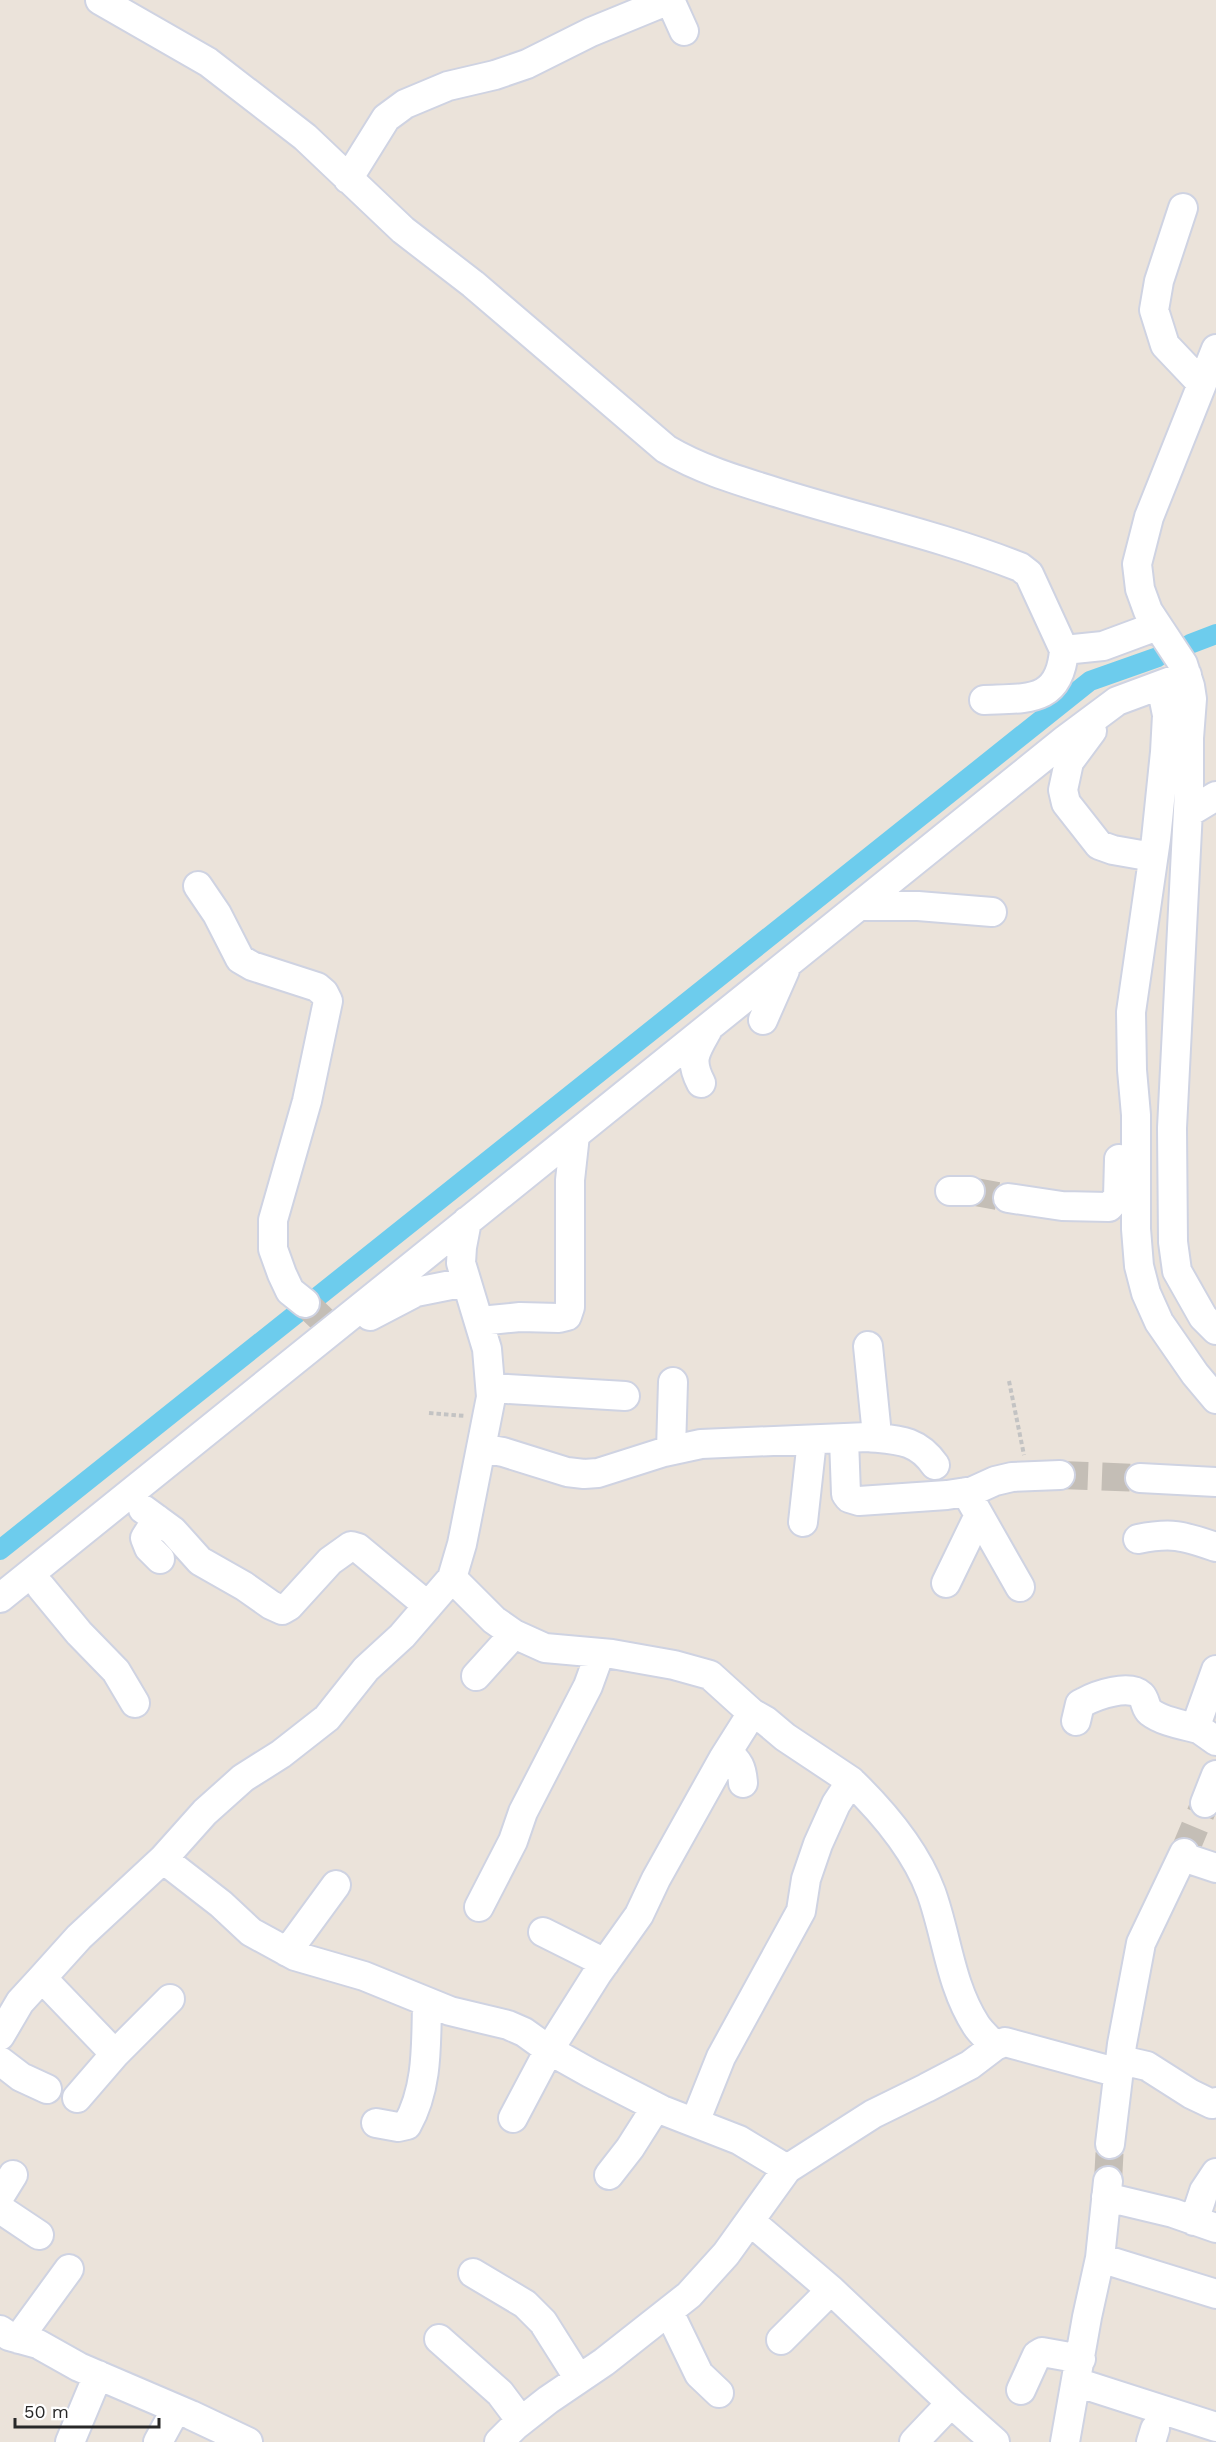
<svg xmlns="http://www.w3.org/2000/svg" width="1216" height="2442" font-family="'Work Sans',sans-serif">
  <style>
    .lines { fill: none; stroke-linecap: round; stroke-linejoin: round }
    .canal { stroke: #6dcced; stroke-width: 20 }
    .minor-tunnel { stroke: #c4beb6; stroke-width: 28; stroke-dasharray: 28 14; stroke-linecap: butt }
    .minor-casing { stroke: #cfd3e2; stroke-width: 32 }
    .path { stroke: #c3c3c3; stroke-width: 4; stroke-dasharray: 4.5 3; stroke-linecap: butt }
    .minor { stroke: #fff; stroke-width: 28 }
  </style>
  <rect width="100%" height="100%" fill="#ebe3da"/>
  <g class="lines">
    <path class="canal" d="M1190,644L1216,634
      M0,1550L1090,681L1158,657"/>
    <path class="minor-tunnel" d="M970,1191L1008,1198
      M305,1303L325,1322
      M1060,1475L1140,1478
      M1184,1853L1205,1803
      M1108,2181L1110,2144"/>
    <g class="minor-casing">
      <path id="minor" d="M100,0L208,62L305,137L403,230L473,284L666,449C703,471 744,482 785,495C863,519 944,537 1020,567L1029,574L1064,650L1103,646L1157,626
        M670,0L684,31
        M348,179L386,118L405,104L448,86L495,75L527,64L591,32L669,0
        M1183,208L1159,281L1154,310L1165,345L1202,384
        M1216,349L1149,517L1137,564L1140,589L1148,611L1183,664L1190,686L1192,699L1189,738V790L1172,1128L1173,1242L1177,1271L1203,1317L1216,1330
        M1161,685L1167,715L1165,752L1156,839L1131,1012L1132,1070L1136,1115V1229L1139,1266L1146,1293L1159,1322L1195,1374L1216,1399
        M984,700C1028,698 1060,703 1064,650
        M1092,731L1069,762L1063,790L1066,803L1099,845L1113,850L1153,857
        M1188,813L1216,796
        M198,886L217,914L240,959L252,966L317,987L324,993L328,1001L307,1101L273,1220V1249L282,1274L290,1291L305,1303
        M859,906H918L992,912
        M763,1020L785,970
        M701,1083C689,1060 695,1052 707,1031
        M950,1191H970
        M1008,1198L1062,1206L1109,1207L1118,1197L1119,1159
        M467,1221L462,1247L461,1263L487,1349L491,1397L462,1544L452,1578L494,1620L514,1634L545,1648L612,1654L674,1665L710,1675L752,1713L766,1721L785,1737L851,1781L836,1804L818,1844L806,1879L801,1911L721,2057L695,2122
        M370,1316L416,1292L466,1282
        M480,1321L520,1317L559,1318L567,1316L570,1307V1180L575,1135
        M491,1388L625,1396
        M868,1437C897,1440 917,1439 935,1465
        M844,1439L846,1494L849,1498L859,1501L947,1495L973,1491L995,1481L1012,1477L1060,1475
        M481,1448L503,1452L567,1472L584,1474L598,1473L664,1452L701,1444L868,1437L874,1433L876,1425L868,1346
        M671,1450L673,1382
        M1140,1478L1216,1482
        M966,1492L1020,1587
        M143,1509L173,1531L200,1561L244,1586L271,1605L282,1610L289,1606L330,1561L351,1546L358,1548L428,1606
        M157,1519L145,1538L149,1548L160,1559
        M803,1522L812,1440
        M1138,1539C1173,1532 1183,1536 1216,1547
        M946,1583L979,1515
        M41,1587L79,1633L116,1671L135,1703
        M0,1598L1066,739L1117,701L1187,675
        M1216,1670L1198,1720L1199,1729L1216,1741
        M476,1676L514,1634
        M1076,1721L1080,1704L1084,1702C1097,1695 1129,1684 1141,1695C1146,1700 1145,1708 1150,1712C1163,1722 1184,1725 1199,1729
        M727,1753C739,1761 742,1768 743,1783
        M851,1781C883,1812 915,1849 931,1892C947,1936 950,1985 976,2025C981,2033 989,2039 995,2046
        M1205,1803L1216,1775
        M1183,1857L1216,1868
        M163,1859L205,1812L243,1778L281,1754L327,1718L366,1669L402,1636L452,1578
        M479,1907L513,1841L523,1812L588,1686L600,1653
        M543,1932L605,1963
        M287,1952L336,1885
        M42,1978L115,2054
        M0,2036L20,2002L42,1978L79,1937L163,1859L221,1904L251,1932L295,1956L364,1976L450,2011L508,2025L524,2032L549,2050L590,2073L662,2110L739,2140L787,2169
        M1121,2060L1147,2066L1191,2094L1212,2104L1216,2102
        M0,2061L21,2077L47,2089
        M77,2098L115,2054L170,1999
        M513,2118L549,2050L597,1974L639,1915L656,1879L723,1759L752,1713
        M376,2123L398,2127L407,2125C428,2088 426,2045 427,2003
        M1110,2144L1122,2044L1141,1943L1184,1853
        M609,2175L630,2148L656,2107
        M0,2196L13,2175
        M1106,2197L1173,2213L1216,2228
        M0,2209L39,2235
        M750,2221L831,2290L951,2403
        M1194,2221L1204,2191L1216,2173
        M1100,2258L1216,2294
        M473,2273L525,2304L543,2322L579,2379
        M669,2312L699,2374L719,2393
        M0,2330L9,2336L38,2344L79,2367L191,2415L248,2442
        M18,2339L69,2269
        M439,2339L500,2393L521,2421
        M781,2340L831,2290
        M1076,2382L1216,2427
        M1021,2390L1037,2355L1042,2352L1081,2359
        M70,2442L98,2375
        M158,2442L176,2409
        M499,2442L515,2426L548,2400L604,2362L689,2295L726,2254L787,2169L873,2114L926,2088L970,2065L995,2046L1005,2042L1119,2073
        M914,2442L951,2403L995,2442
        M1065,2442L1087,2317L1100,2258L1108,2181
        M1151,2442L1155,2429"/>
    </g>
    <path class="path" d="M1009,1381L1024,1455
      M429,1413L465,1416"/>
    <use href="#minor" class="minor"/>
  </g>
  <path d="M15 2418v9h144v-9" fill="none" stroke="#282828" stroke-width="3"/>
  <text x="24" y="2418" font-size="18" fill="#282828" stroke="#ffffff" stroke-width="4.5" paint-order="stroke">50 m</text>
</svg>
